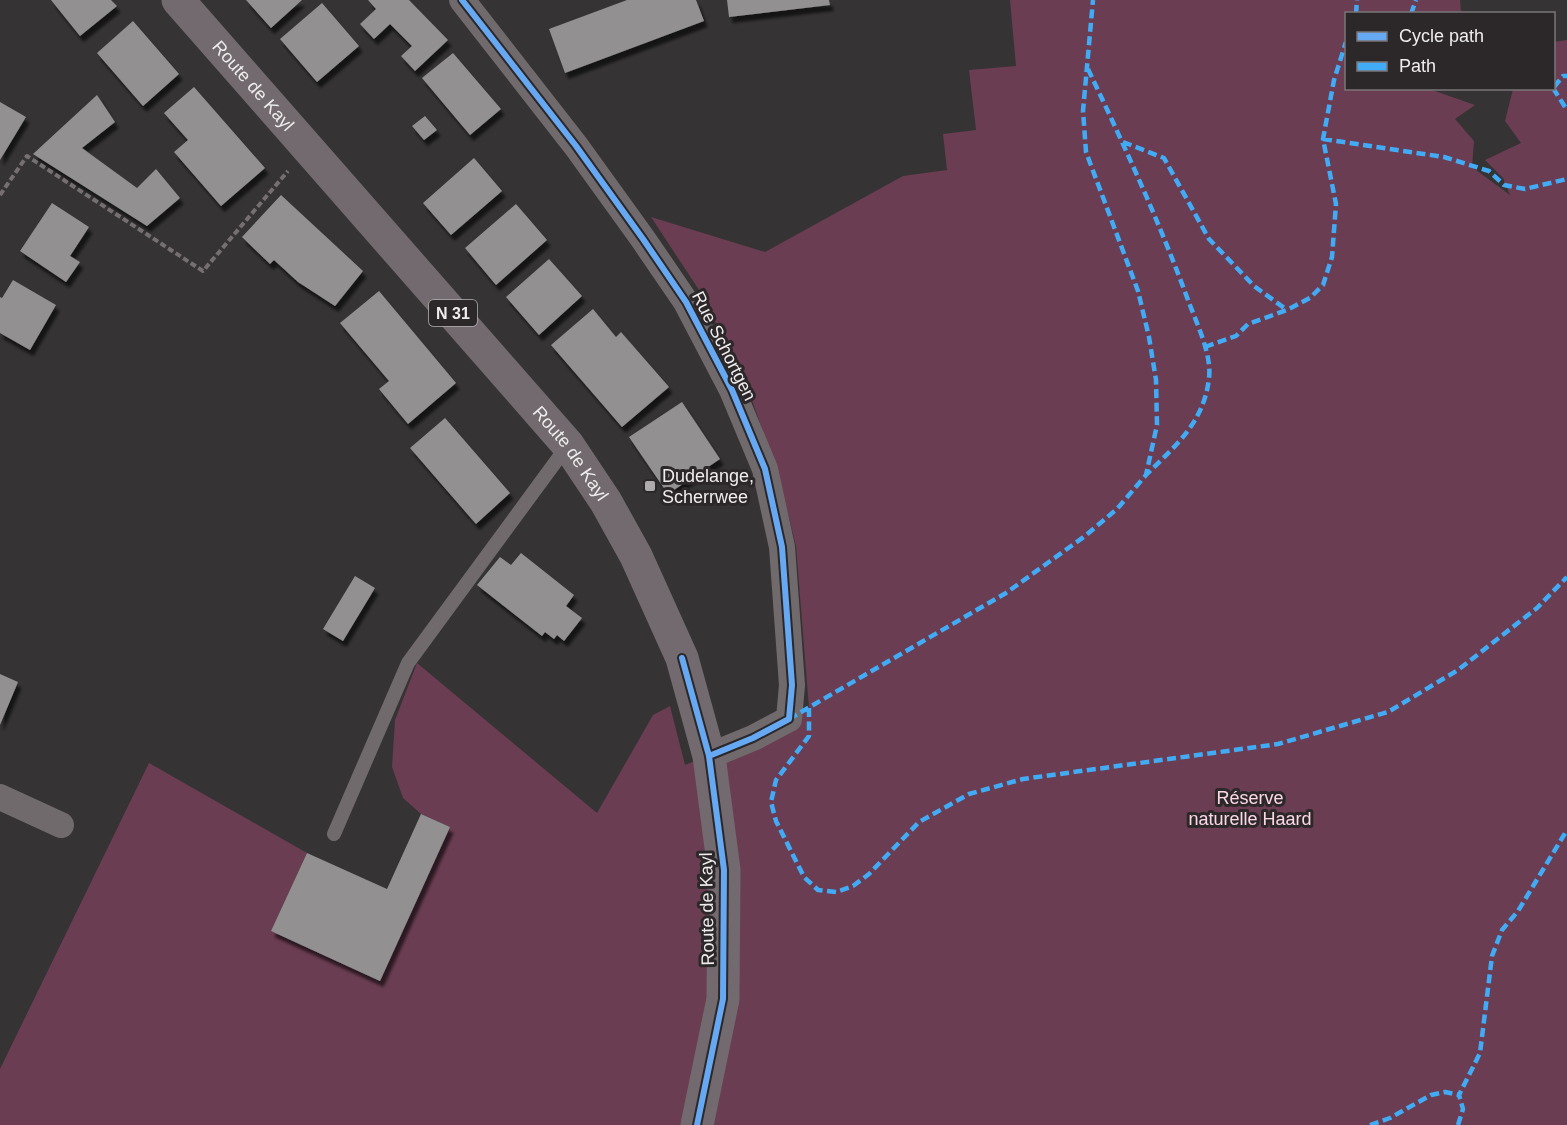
<svg xmlns="http://www.w3.org/2000/svg" width="1567" height="1125" font-family="Helvetica,sans-serif">
  <style>
    .green { fill: #6b3d52 }
    .building { fill: #929091; filter: url(#shadow) }
    .lines { fill: none; stroke-linecap: round; stroke-linejoin: round }
    .path { stroke: #756f72; stroke-width: 4; stroke-dasharray: 6 3; stroke-linecap: butt }
    .lane { stroke: #716a6d; stroke-width: 14 }
    .street { stroke: #716a6d; stroke-width: 26 }
    .primary { stroke: #726a6e; stroke-width: 33 }
    .quiet { stroke: #42abf6; stroke-width: 4.5; stroke-dasharray: 9 4.5; stroke-linecap: butt }
    .cycleway-casing { stroke: #2c282a; stroke-width: 10 }
    .cycleway { stroke: #66a8f1; stroke-width: 6 }
    .poi-dot { fill: #aeabac; stroke: #2c282a; stroke-width: 2 }
    .labels { text-anchor: middle; stroke-width: 6; stroke-linejoin: round; paint-order: stroke }
    .shield { fill: #2c282a; stroke: #b4b1b2; stroke-width: 1.5 }
    .shield-label { font-size: 16px; font-weight: bold; fill: #efeced }
    .street-label { font-size: 18px; fill: #efeced; stroke: #2c282a }
    .poi-label { font-size: 18px; fill: #efeced; stroke: #2c282a; text-anchor: start }
    .park-label { font-size: 18px; fill: #fcd7e6; stroke: #2c282a }
  </style>
  <defs>
    <filter id="shadow"><feDropShadow dx="3.5" dy="6" stdDeviation="1.5" flood-color="#0009"/></filter>
  </defs>
  <rect width="100%" height="100%" fill="#353334"/>
  <path class="green" d="M1010,0H1460L1461,13L1346,14V88L1435,89L1432,90L1475,105L1455,119L1474,141L1472,167L1510,195L1503,178L1485,160L1521,143L1505,121L1513,89L1554,88V42L1567,40V1125H0V1069L149,763L307,853L271,931L380,980L450,827L421,814L403,798L392,767L395,720L417,663L597,813L653,715L670,706L685,765L753,738L809,708L796,546L778,474L748,389L701,293L651,217L765,252L903,176L947,170L943,134L976,130L969,70L1016,66Z"/>
  <path class="building" d="M51,0H111L117,6L80,36Z
    M246,0H302L271,28Z
    M368,0H409L448,40L415,71L401,56L412,46L390,24L374,39L360,24L376,9Z
    M627,0H696L704,21L565,73L549,29Z
    M727,0H829L830,5L729,17Z
    M322,3L359,46L317,82L280,39Z
    M133,21L179,74L143,106L97,53Z
    M453,53L501,109L470,135L422,78Z
    M194,87L265,168L221,206L174,152L188,140L164,113Z
    M97,95L115,122L82,148L137,188L156,169L180,198L147,226L33,154Z
    M0,102L26,117L0,160Z
    M425,116L437,130L424,140L412,126Z
    M474,158L502,191L451,235L423,203Z
    M281,195L363,271L335,306L298,282L274,260L270,264L242,237Z
    M52,203L89,227L70,256L80,262L66,282L20,251Z
    M516,204L547,240L496,285L465,248Z
    M549,259L582,296L539,335L506,297Z
    M13,280L56,305L30,350L0,333V297L2,298Z
    M379,291L456,383L408,424L379,389L389,381L340,323Z
    M593,309L616,337L621,332L669,387L622,427L551,345Z
    M682,402L720,459L668,494L629,437Z
    M445,418L510,493L476,524L410,448Z
    M521,553L574,595L566,606L582,618L564,641L557,635L554,639L545,632L542,636L477,585L500,557L511,565Z
    M355,576L375,588L343,641L323,629Z
    M0,674L18,682L0,725Z
    M421,814L450,827L380,981L271,931L307,853L387,889Z"/>
  <g class="lines">
    <path class="path" d="M0,195L27,156L203,271L288,171"/>
    <path class="lane" d="M334,834L408,663L568,445"/>
    <path class="street" d="M462,0L576,146L643,239L686,302L732,390L765,469L782,547L792,685L789,719L753,738L709,756
      M0,797L61,825"/>
    <path class="primary" id="s1" d="M178,0L568,445L606,502L636,556L682,658L709,756L724,870L723,999L697,1125"/>
    <path class="quiet" d="M1356,14L1357,0
      M1411,14L1416,0
      M1088,69C1124,145 1159,221 1188,300C1196,322 1212,354 1209,378C1204,423 1175,446 1146,475
      M1554,87L1563,76H1567
      M1553,88L1567,110
      M1323,139L1444,157L1489,171L1504,185L1525,189L1567,179
      M1123,142L1164,158L1209,239L1254,286L1287,310
      M1205,347L1236,336L1248,324L1287,310L1310,298L1323,285L1332,257L1336,204L1323,139L1334,80L1346,42
      M809,708V736L776,780L771,802L776,821L804,877L818,890L836,892L853,886L869,874L919,822L969,794L1023,779L1278,744L1388,712L1458,670L1537,608L1567,577
      M789,719L1006,593L1085,536L1117,509L1146,475L1157,425L1156,380L1149,337L1138,291L1086,152L1083,111L1093,0
      M1370,1125L1390,1118L1431,1095L1445,1092L1459,1095
      M1458,1125L1463,1109L1459,1095L1480,1053L1492,956L1502,930L1518,911L1567,830"/>
    <g class="cycleway-casing">
      <path id="cycleway" d="M462,0L576,146L643,239L686,302L732,390L765,469L782,547L792,685L789,719L753,738L709,756
        M682,658L709,756L724,870L723,999L697,1125"/>
    </g>
    <use href="#cycleway" class="cycleway"/>
  </g>
  <rect class="poi-dot" x="644" y="480" width="12" height="12" rx="3"/>
  <g class="labels">
    <rect class="shield" x="429" y="300" width="48" height="26" rx="4.5"/>
    <g class="shield-label">
      <text x="453" y="319">N 31</text>
    </g>
    <g class="street-label">
      <text dy="6" stroke="none"><textPath href="#s1" startOffset="114">Route de Kayl</textPath></text>
      <text transform="translate(724 346) rotate(63)" y="6">Rue Schortgen</text>
      <text dy="6" stroke="none"><textPath href="#s1" startOffset="600">Route de Kayl</textPath></text>
      <text transform="translate(707 909) rotate(-91)" y="6">Route de Kayl</text>
    </g>
    <g class="poi-label">
      <text x="662" y="482">Dudelange,<tspan x="662" dy="21">Scherrwee</tspan></text>
    </g>
    <g class="park-label">
      <text x="1250" y="804">Réserve<tspan x="1250" dy="21">naturelle Haard</tspan></text>
    </g>
  </g>
  <rect x="1345" y="12" width="210" height="78" fill="#2c282a" stroke="#7a7678" stroke-width="1.5"/>
  <rect x="1357" y="32" width="30" height="9" fill="#66a8f1" stroke="#7a7678" stroke-width="1.5"/>
  <text x="1399" y="42" font-size="18" fill="#efeced">Cycle path</text>
  <rect x="1357" y="62" width="30" height="9" fill="#42abf6" stroke="#7a7678" stroke-width="1.5"/>
  <text x="1399" y="72" font-size="18" fill="#efeced">Path</text>
</svg>
